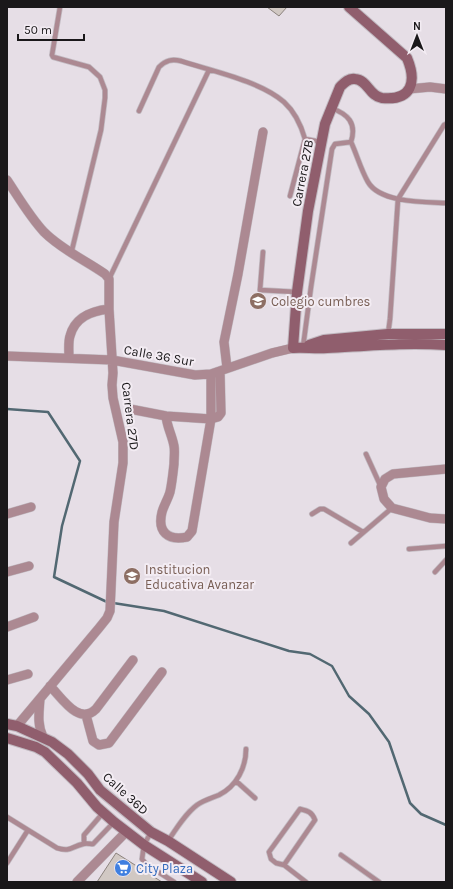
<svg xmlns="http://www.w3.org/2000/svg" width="453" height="889" font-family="Karla,sans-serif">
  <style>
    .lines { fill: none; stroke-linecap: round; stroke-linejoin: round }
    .stream { stroke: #526872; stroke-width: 2.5 }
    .building { fill: #d1c8c3; stroke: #8c837e }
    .lane-casing { stroke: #c1bac1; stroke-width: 6 }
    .street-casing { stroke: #c1bac1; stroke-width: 10 }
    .secondary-casing { stroke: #c1bac1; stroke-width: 12 }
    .lane { stroke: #ac8992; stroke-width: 4.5 }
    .street { stroke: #ac8992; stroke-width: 9 }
    .secondary { stroke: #905e6d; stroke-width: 10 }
    .labels { text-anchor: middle; stroke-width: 4; stroke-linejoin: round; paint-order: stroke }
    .street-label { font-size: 13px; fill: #1a181a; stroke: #f3ecf3 }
    .education-label { font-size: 13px; fill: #785e54; stroke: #f3ecf3; text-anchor: start }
    .shop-label { font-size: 13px; fill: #366cbe; stroke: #f3ecf3; text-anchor: start }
  </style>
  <rect width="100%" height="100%" fill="#e6dee6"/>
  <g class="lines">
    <path class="stream" d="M7,409L48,412L80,461L62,526L54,577L107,602L164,611L289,651L310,654L332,666L349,696L369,714L389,742L410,803L421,814L446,825"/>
  </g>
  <path class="building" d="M267,7H287L279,16Z
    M116,853L162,882H97Z"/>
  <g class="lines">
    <g class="lane-casing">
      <path id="lane" d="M60,7L52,55L53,57L89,67L100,77L105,90V98L101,130L71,254
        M139,111L159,67C166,60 172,59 181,61C212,71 260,81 284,102C295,112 301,125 305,139L321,142
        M351,142C357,155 361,170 368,182C380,203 425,202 446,203
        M290,196L305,139
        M263,252L260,290L297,292
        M109,279L209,70
        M388,334L390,319L398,199L444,125L446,124
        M303,347L311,287L332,149L335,144L351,142C357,123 348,114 331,108
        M366,454L381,487
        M312,514L320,509H324L363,532
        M351,543L392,508
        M409,549L446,546
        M435,572L446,560
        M236,781L255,798
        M7,817L57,848C70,852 71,847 83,844C86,843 90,844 93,844L114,822
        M151,832L144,845L142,859L146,864L174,882
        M168,841C176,829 185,814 197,805C204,800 212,798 219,795C237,786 246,767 246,749
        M84,843V835L103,813
        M341,855L379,882
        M7,863L28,830
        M284,865L315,820C312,812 308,811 300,809L269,852L271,859L276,863L284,865L306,882"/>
    </g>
    <g class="street-casing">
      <path id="street" d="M409,89L430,87L446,89
        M7,180C19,198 30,217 44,232C62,250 85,260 105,274L109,279V309L113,373L112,385L113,398L123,442V463L114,522L110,611L107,618L99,628L17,726
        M7,356L112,360L195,375L211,374L272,353L293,348
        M69,358C69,351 68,342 70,336C75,317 91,311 109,309
        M227,368L224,342L238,274L263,132
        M130,409L166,416L211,419L218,417L221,413L220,371
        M166,416C167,427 172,435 174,446C175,451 174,458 174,464C173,473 172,483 170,492C168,499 164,505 162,512C157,532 168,541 187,537L192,531L211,419V374
        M446,469L393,474L385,479L381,487L384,499L392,508L430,518L446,519
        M7,514L31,507
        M7,572L29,566
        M7,627L34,617
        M7,680L28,674
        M50,686C62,698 79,726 96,709L133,660
        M40,699C39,713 37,724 43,737
        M86,715L93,741L99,745L109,743L162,672
        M77,882L126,832"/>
    </g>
    <g class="secondary-casing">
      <path id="secondary" d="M349,7L407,58C417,82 412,101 382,98C369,96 368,80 355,79C348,78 344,83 340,87L325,124L308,211L297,292L293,348C304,347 315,349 327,348C366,346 406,342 446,345
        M309,345L324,340L388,334H446
        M7,724L17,726L52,742L68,754L88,774L100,790L151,832L168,841L231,882
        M7,738L36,747L45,752L77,783L97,807L114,822L144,845L202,882"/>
    </g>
    <use href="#lane" class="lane"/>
    <use href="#street" class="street"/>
    <use href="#secondary" class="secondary"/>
  </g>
  <defs>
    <g id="school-disc" transform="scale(0.9)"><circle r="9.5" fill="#8d6e63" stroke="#f3ecf3"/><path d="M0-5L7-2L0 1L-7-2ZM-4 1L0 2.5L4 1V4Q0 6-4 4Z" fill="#fff"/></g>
    <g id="supermarket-disc" transform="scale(0.9)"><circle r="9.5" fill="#3f7fe0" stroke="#f3ecf3"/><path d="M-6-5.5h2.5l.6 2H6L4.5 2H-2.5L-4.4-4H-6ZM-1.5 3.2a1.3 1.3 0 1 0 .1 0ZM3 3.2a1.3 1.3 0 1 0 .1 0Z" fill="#fff"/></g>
  </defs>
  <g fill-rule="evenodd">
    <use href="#school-disc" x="258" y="301"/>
    <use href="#school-disc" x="132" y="576"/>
    <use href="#supermarket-disc" x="123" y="868"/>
  </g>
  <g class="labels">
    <g class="street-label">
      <text transform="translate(302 173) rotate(-79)" y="5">Carrera 27B</text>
      <text transform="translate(159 355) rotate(10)" y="5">Calle 36 Sur</text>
      <text transform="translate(131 416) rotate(83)" y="5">Carrera 27D</text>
      <text transform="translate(126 793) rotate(42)" y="5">Calle 36D</text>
    </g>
    <g class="education-label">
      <text x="271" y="306">Colegio cumbres</text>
      <text x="145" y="574">Institucion<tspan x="145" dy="15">Educativa Avanzar</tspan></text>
    </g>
    <g class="shop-label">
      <text x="136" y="873">City Plaza</text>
    </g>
  </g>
  <rect width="453" height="889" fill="none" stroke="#1a181a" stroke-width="16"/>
  <g transform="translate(417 36)" stroke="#f3ecf3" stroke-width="3" paint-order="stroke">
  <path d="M0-3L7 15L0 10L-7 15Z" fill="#1a181a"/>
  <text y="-6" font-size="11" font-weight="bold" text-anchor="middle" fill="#1a181a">N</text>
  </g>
  <path d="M18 34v6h66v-6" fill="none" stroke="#1a181a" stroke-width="2"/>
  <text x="24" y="34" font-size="12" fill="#1a181a" stroke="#f3ecf3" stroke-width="3" paint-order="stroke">50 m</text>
</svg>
